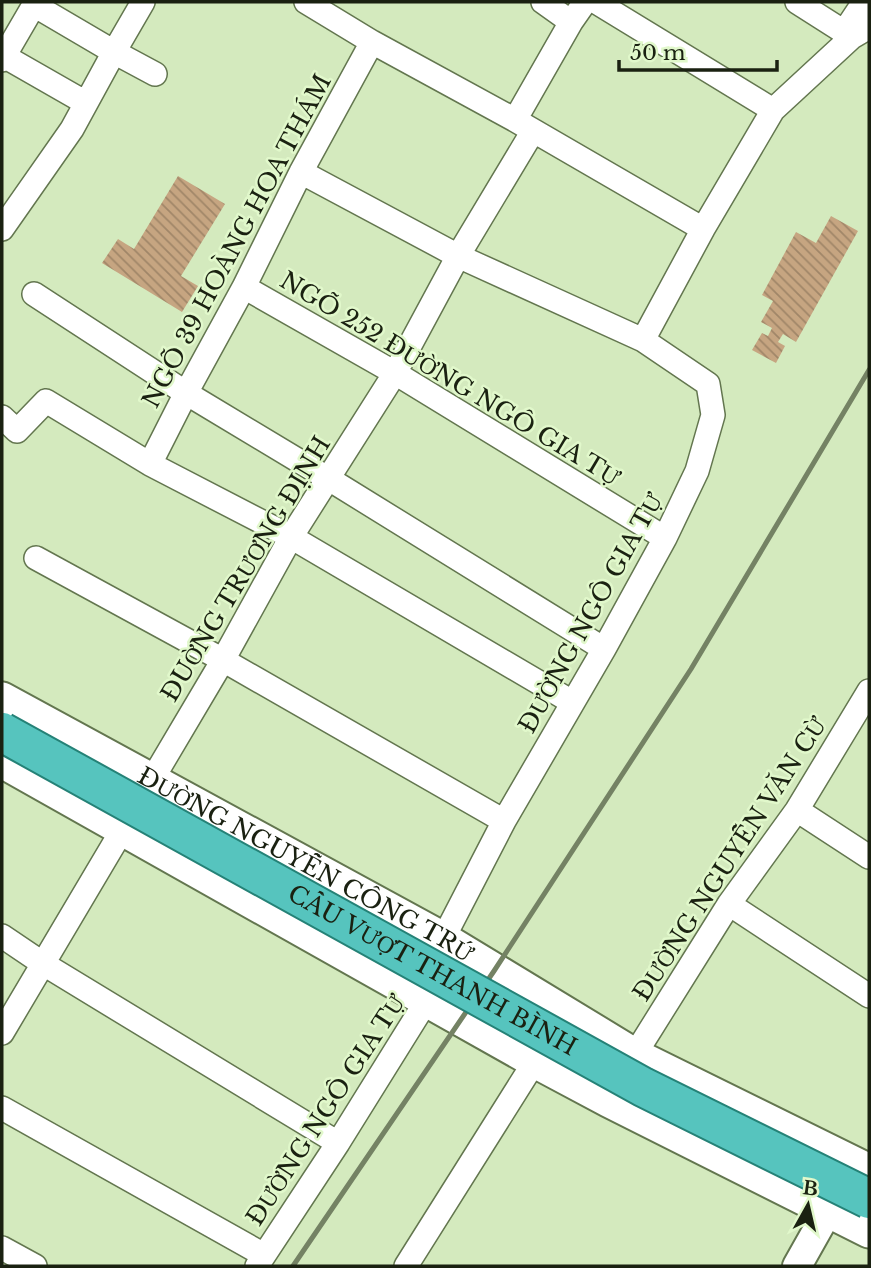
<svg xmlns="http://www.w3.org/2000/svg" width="871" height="1268" font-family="'Libre Baskerville',serif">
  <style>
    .building { fill: url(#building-back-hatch) }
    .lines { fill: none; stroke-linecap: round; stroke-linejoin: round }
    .minor-casing { stroke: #63764f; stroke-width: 26 }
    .tertiary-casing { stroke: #63764f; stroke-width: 32 }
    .secondary-casing { stroke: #63764f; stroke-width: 37 }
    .minor { stroke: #fff; stroke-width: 23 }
    .tertiary { stroke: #fff; stroke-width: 28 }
    .secondary { stroke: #fff; stroke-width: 33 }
    .rail { stroke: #748264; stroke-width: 5 }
    .trunk-bridge-casing { stroke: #258277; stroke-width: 42; stroke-linecap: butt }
    .trunk-bridge { stroke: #56c4be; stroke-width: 38 }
    .labels { text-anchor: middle; stroke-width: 5; stroke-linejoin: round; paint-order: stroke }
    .street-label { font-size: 24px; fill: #1a2111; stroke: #e1f8cb }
  </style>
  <defs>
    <pattern id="building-back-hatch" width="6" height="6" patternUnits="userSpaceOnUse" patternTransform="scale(1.75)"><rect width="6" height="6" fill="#c6a581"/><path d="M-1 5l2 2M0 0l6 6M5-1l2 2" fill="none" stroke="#a08668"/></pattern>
  </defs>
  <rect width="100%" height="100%" fill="#d4eabe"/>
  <path class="building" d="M178,176L225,204L181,276L198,286L182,312L102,263L118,239L134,249Z
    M831,216L858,231L796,342L783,334L778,342L785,346L776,363L752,350L762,333L768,336L772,328L761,322L773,301L762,295L796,232L816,243Z"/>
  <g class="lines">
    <g class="minor-casing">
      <path id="minor" d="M306,2L372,42L515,120L703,229
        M543,2L571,22
        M596,2L773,110
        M797,2L852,37
        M844,32L864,2
        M2,55L86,103
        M2,60L34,5L114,52L155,74
        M515,120L571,22L585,2
        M301,172L458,256L643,340
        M2,229L72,129L114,52L143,2
        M244,287L395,373L665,538
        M34,294L186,393L329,479L604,649
        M2,417L17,431L46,401L150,464L291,537L572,702
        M150,464L186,393L244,287L301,172L372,42
        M36,558L223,660L504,821
        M797,810L869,857
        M729,904L869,996
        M2,936L42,963L338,1143
        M440,951L443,939L504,821L604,649L665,538L697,471L713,415L708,384L643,340L703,229L773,110L852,37L869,27
        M2,1033L223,660L291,537L395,373L458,256L533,131
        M627,1067L729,904L797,810L869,691
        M2,1108L264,1255
        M2,1248L35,1266
        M257,1266L338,1143L427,1000L431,987
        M406,1266L535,1061"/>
    </g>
    <g class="tertiary-casing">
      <path id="tertiary" d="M797,1266L828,1211"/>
    </g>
    <g class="secondary-casing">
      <g id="secondary">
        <path id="s1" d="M2,699L443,939L634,1055L869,1171"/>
        <path d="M2,761L535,1061L608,1100L869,1231"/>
      </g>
    </g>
    <use href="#minor" class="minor"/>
    <use href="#tertiary" class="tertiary"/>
    <use href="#secondary" class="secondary"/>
    <path class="rail" d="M293,1266L494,971L691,669L869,370"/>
    <g class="trunk-bridge-casing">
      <g id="trunk-bridge">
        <path id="s2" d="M2,732L643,1087L869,1199"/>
      </g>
    </g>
    <use href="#trunk-bridge" class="trunk-bridge"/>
  </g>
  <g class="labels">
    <g class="street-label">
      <text transform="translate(237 241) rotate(-62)" y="8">NGÕ 39 HOÀNG HOA THÁM</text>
      <text transform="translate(450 379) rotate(31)" y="8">NGÕ 252 ĐƯỜNG NGÔ GIA TỰ</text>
      <text transform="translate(246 569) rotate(-59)" y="8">ĐUỜNG TRƯƠNG ĐỊNH</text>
      <text transform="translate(591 613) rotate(-61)" y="8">ĐƯỜNG NGÔ GIA TỰ</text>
      <text transform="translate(730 859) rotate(-57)" y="8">ĐƯỜNG NGUYỄN VĂN CỪ</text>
      <text dy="8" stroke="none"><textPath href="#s1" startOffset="346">ĐƯỜNG NGUYỄN CÔNG TRỨ</textPath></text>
      <text dy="8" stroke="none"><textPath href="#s2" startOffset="492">CẦU VƯỢT THANH BÌNH</textPath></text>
      <text transform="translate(326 1110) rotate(-57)" y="8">ĐƯỜNG NGÔ GIA TỰ</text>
    </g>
  </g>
  <rect width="871" height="1268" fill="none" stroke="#1a2111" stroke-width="7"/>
  <g transform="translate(808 1205) rotate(8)" stroke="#e1f8cb" stroke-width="5" paint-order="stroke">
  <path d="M0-5L12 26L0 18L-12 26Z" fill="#1a2111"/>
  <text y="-10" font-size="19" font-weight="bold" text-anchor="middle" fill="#1a2111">B</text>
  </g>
  <path d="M619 60v10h158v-10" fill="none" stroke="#1a2111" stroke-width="3.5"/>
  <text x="630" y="60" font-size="21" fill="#1a2111" stroke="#e1f8cb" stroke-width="5" paint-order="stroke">50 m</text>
</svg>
